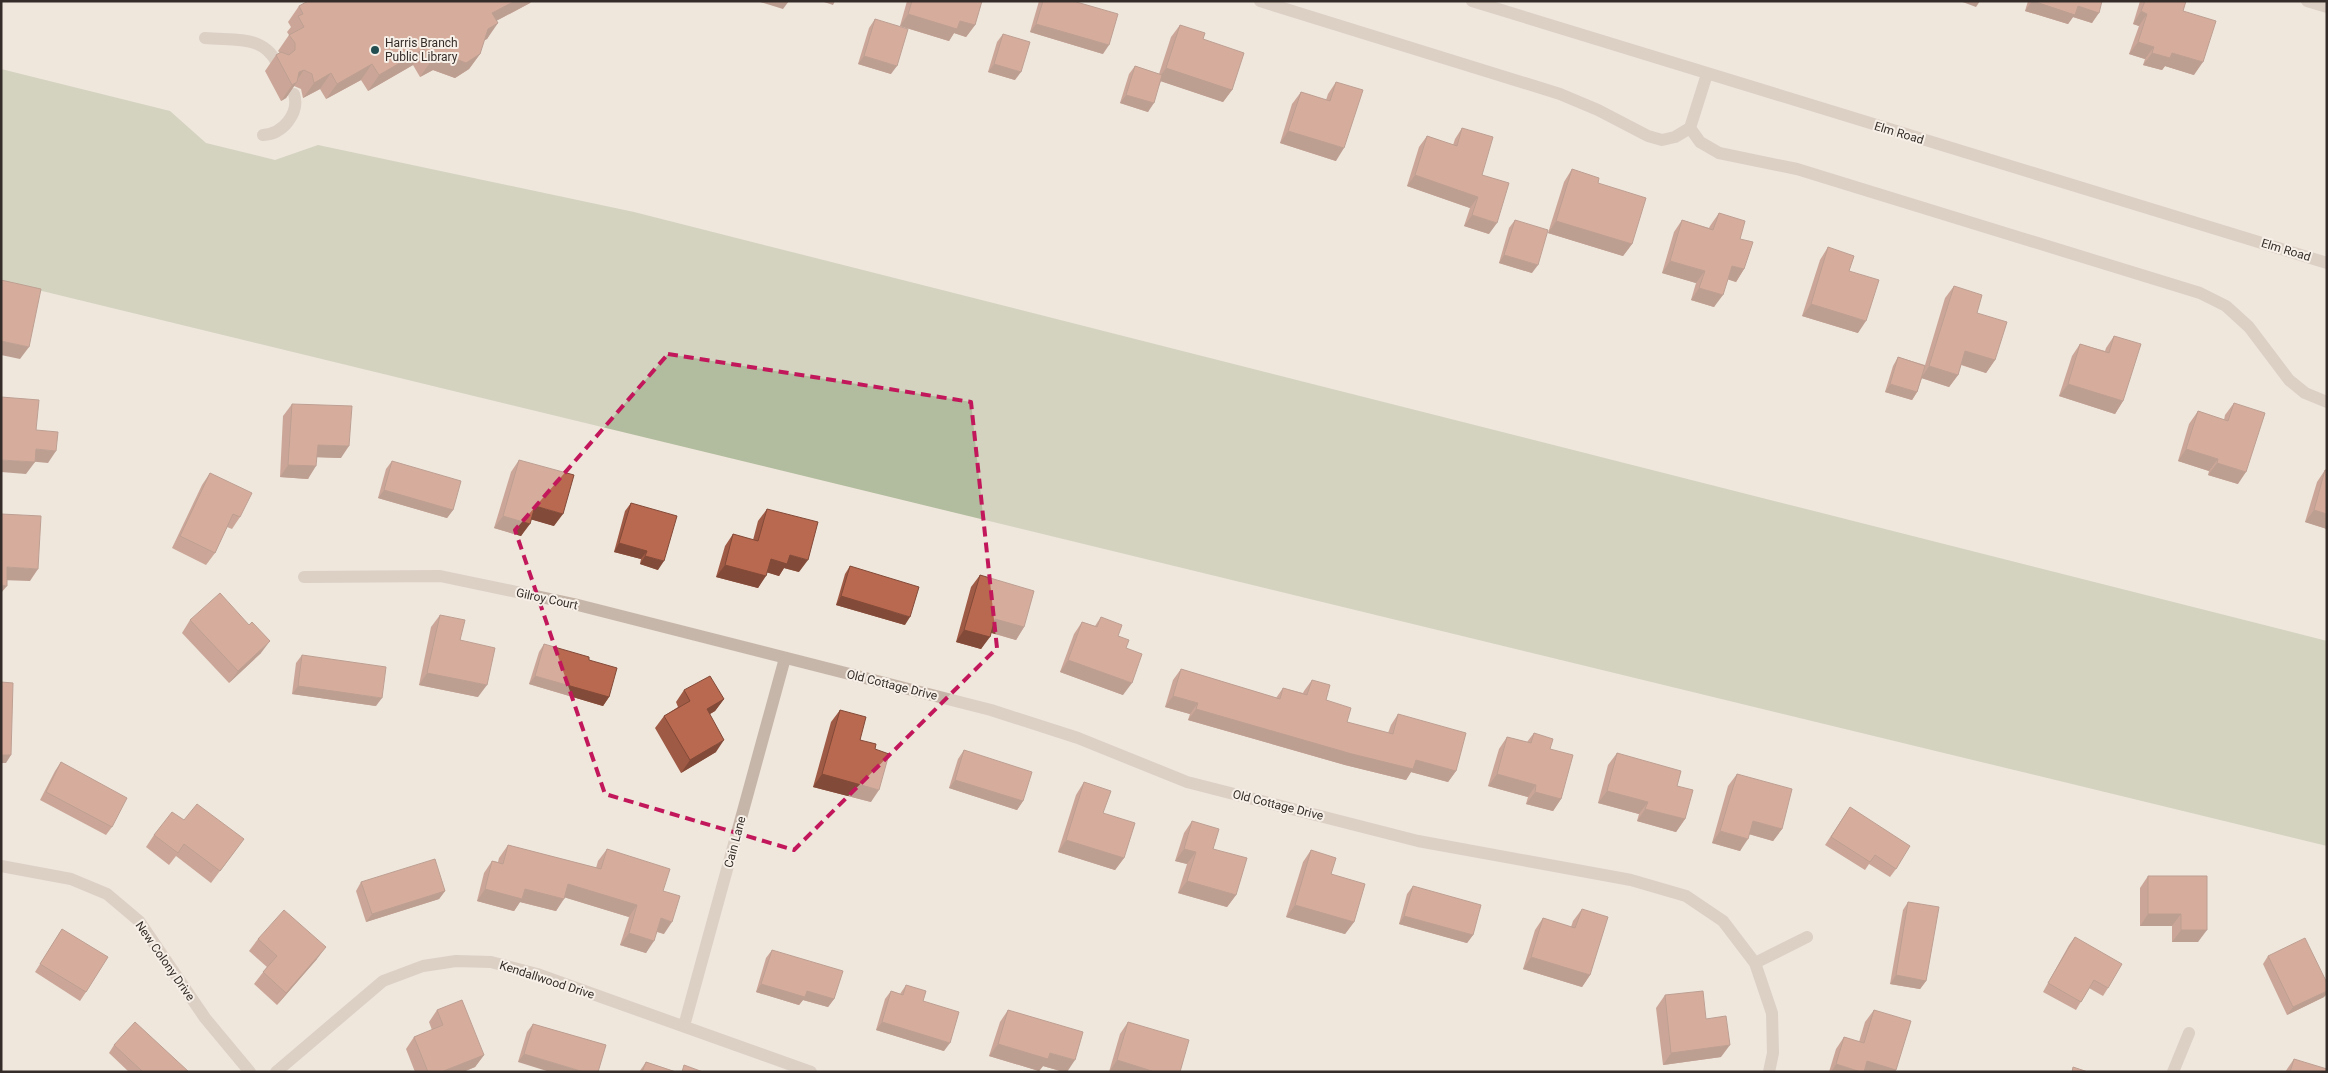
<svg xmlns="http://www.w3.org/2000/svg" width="2328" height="1073" font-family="Roboto,sans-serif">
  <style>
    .green { fill: #b2bc9e }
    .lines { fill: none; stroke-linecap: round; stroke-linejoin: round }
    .minor { stroke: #c6b6a9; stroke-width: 12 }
    .wall { fill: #9f5a45 }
    .shaded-wall { fill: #824a38 }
    .building { fill: #b96950; stroke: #824a38 }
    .marked { fill: none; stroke: #c2185b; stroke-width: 4; stroke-dasharray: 10 6; stroke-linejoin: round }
    .poi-dot { fill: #224e51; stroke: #f7f0e8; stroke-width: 2 }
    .labels { text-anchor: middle; stroke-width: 4; stroke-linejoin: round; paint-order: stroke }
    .poi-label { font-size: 12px; fill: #342c28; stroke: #f7f0e8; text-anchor: start }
    .street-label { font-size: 12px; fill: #342c28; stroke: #f7f0e8 }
  </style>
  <rect width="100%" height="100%" fill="#efe6dc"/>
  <path class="green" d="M1,69L170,111L206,143L275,160L318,145L634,212L2327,641V846L1,281Z"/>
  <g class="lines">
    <path class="minor" d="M1260,1L1560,94L1598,110L1648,136L1662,140L1675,137L1690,128L1707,74
      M1472,1L2327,263
      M2307,1L2327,7
      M205,38C234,41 262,34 277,63
      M1690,128L1700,142L1719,153L1797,169L2200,293L2226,306L2249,327L2289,380L2305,393L2327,402
      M263,135C283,134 300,113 294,94
      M304,577L440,576L574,604L991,710L1078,738L1187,782L1418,841L1631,880L1686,896L1723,921L1755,963L1772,1013L1773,1053L1769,1072
      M1,866L71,879L107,894L139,921L205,1018L250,1072
      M1755,963L1807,937
      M684,1026L785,658
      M276,1072L383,981L423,966L456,961L491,962L537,974L811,1072
      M2173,1072L2189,1033"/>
  </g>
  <path class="wall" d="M907,1H982L975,25L966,37L954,33L949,41L900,26Z
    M1039,1H1073L1103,54L1030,32Z
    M2028,1H2102L2092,23L2073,17L2068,24L2025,11Z
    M2140,1H2186L2183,11L2194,75L2165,66L2162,70L2143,65L2145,59L2129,54L2139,26L2133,24Z
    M530,3L496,21L487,39L484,40L480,54L469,69L455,78L433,70L420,77L413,65L368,91L361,80L326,99L320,89L303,98L301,89L294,86L286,98L281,101L265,71L276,55L280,53L278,51L289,35L287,32L291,27L288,22L299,6Z
    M875,19L891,74L858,64L869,28Z
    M1180,25L1203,39L1232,90L1223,102L1161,81L1148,112L1120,103L1129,74L1135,66L1159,74L1171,37Z
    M1003,34L1015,80L988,72L997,42Z
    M1336,82V161L1280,143L1292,104L1301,92L1326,100L1328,94Z
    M1462,128L1482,175L1489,234L1464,226L1470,208L1407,186L1419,147L1427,136L1453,145L1455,139Z
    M1572,169L1598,183L1632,244L1623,256L1548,233L1564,182Z
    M1719,213L1740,239L1744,269L1736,282L1728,279L1714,307L1691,300L1696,283L1662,273L1674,232L1682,220L1709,228L1710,226Z
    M1515,220L1532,273L1499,263L1509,228Z
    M1828,247L1849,271L1858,333L1802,316L1820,260Z
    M1954,286L1977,313L1995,360L1986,373L1961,365L1958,375L1949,387L1922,378L1917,392L1912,400L1885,392L1893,366L1898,357L1925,365L1945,298Z
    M2114,336L2123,401L2115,414L2059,396L2072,356L2080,344L2105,351L2106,348Z
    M2234,403L2238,484L2208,475L2209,471L2178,461L2189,424L2198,411L2224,420L2225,415Z
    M292,404L341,458L317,457L308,479L280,477L283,416Z
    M519,460L554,526L531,519L521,536L494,528L511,472Z
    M392,461L453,510L447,518L378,498L386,469Z
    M2325,470H2327V529L2305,522L2317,482Z
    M210,473L240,517L232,529L227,527L215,553L206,565L172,548L202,485Z
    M631,503L658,570L640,564L641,559L614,552L625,511Z
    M767,509L799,572L784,568L779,576L767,572L758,588L716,577L725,546L733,534L753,540L758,521Z
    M850,566L905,625L836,605L845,574Z
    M980,575L1024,627L1016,640L991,633L981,649L956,642L971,587Z
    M440,615L460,640L478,697L419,685L431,627Z
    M1101,617L1118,636L1126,648L1123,695L1060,672L1074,634L1082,622L1095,626Z
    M190,620L249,625L261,653L229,683L182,633Z
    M544,644L589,660L609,697L603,706L529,684L539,652Z
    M302,655L376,706L292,694L296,663Z
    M1181,669L1276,698L1283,688L1303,693L1304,691L1312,680L1326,700L1347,722L1388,733L1391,725L1398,714L1456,771L1448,782L1411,772L1406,780L1345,765L1188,720L1190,714L1165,707L1173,680Z
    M684,690L724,699L715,711L710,714L716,752L681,773L655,728L664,716L678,707L676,702Z
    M840,710L860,740L875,749L871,802L813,787L831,722Z
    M1534,733L1550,749L1561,799L1553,811L1526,804L1528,797L1488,786L1499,749L1507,737L1527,742Z
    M964,750L1023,801L1017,810L949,788L958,759Z
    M1617,753L1677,786L1685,819L1676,832L1637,821L1639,814L1598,803L1608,765Z
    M61,762L112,827L106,835L40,800L55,771Z
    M1737,774L1782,829L1773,841L1749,834L1740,851L1712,843L1728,786Z
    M1084,782L1103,813L1124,858L1115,870L1058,852L1076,795Z
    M1850,807L1896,869L1890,877L1869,864L1865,870L1825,845Z
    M184,820L235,851L211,883L176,856L169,865L146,847L154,835Z
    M1192,821L1236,895L1227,907L1178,893L1187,864L1175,861L1184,833Z
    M508,845L596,868L598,861L607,849L663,891L664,934L657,932L646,953L620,945L629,917L564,897L556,911L520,902L514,911L477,901L484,873L492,861L498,862L499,858Z
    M1311,850L1331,874L1354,922L1345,934L1286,917L1303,862Z
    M2148,876H2207L2198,942H2172V926H2140V888Z
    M361,882L445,891L439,899L366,922L356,891Z
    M1413,886L1473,935L1467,943L1399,924L1407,894Z
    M1908,902L1926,981L1920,989L1890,984L1903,910Z
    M1582,909L1590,975L1582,987L1523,969L1535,930L1543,918L1571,927L1573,921Z
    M62,929L86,992L80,1001L35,972Z
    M2075,937L2108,988L2103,996L2089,988L2076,1010L2043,992L2069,945Z
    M258,939L317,959L277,1005L254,984L267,967L249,951Z
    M772,950L834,999L828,1007L803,1000L799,1005L756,992L766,958Z
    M2268,956L2324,997L2287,1015L2263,964Z
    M906,985L923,1001L944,1051L876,1030L885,999L891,991L900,994Z
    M1665,995L1706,1019L1721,1057L1663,1065L1656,1008Z
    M437,1010L484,1055L475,1067L463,1072H415L406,1049L414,1037L432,1030L429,1022Z
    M1008,1010L1067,1072H1064L1043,1066L1039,1071L989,1056L1000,1022Z
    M1874,1010L1896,1070L1895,1072H1829L1836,1049L1844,1037L1859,1042L1865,1022Z
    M1128,1022L1180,1072H1109L1120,1034Z
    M533,1024L606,1045L518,1062L527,1032Z
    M114,1045L189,1072H129L109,1053Z
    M2294,1059L2327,1072H2285Z
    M646,1062L676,1072H639Z"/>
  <path class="shaded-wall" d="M515,1H532L530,3L481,29L492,13Z
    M757,1H789L783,9Z
    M821,1H835L833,5Z
    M1960,1H1980L1976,7Z
    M2032,1L2078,6L2099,13L2092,23L2073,17L2068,24L2025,11Z
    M2141,11L2147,14L2139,26L2133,24Z
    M908,14L960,21L975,25L966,37L954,33L949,41L900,26Z
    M498,23L487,39L477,44L488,29Z
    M1036,24L1109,45L1103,54L1030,32Z
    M2138,42L2154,47L2145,59L2129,54Z
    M424,49L413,65L368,91L379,75Z
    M2152,53H2172L2203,62L2194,75L2165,66L2162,70L2143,65Z
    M444,54H480L469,69L455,78L433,70L420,77L431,61Z
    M864,56L897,66L891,74L858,64Z
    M372,64L361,80L326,99L337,84Z
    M994,64L1021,72L1015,80L988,72Z
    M1166,68L1232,90L1223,102L1157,80Z
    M304,70L295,83L297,82L286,98L281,101L292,85L299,72Z
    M331,73L320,89L303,98L314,83Z
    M1126,95L1154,103L1148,112L1120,103Z
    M1288,131L1344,148L1336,161L1280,143Z
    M1415,175L1478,197L1470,208L1407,186Z
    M1472,215L1497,223L1489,234L1464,226Z
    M1556,221L1632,244L1623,256L1548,233Z
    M1504,255L1538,265L1532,273L1499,263Z
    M1670,261L1705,271L1696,283L1662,273Z
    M1732,266L1744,269L1736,282L1723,278Z
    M1699,288L1723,295L1714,307L1691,300Z
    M1811,304L1866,321L1858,333L1802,316Z
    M1,341L29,347L20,359L1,355Z
    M1965,351L1995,360L1986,373L1957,363Z
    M1929,366L1958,375L1949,387L1921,378Z
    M1890,384L1917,392L1912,400L1885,392Z
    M2068,384L2123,401L2115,414L2059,396Z
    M318,445L349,446L341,458L309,457Z
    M36,449L56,451L48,463L27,461Z
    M2186,449L2218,459L2209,471L2178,461Z
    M1,460L35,462L26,474L1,472Z
    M2217,463L2246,472L2238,484L2208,475Z
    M288,465L316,466L308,479L280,477Z
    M384,490L453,510L447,518L378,498Z
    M535,506L563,514L554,526L526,518Z
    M2314,510L2327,514V529L2305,522Z
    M503,516L530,524L521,536L494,528Z
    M619,543L647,551L641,559L614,552Z
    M790,555L808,560L799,572L784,568L779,576L762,571L771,559Z
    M645,556L664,561L658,570L640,564Z
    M725,565L766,576L758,588L716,577Z
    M7,567L38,569L30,581L1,580Z
    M1,585L7,586L1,593Z
    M841,596L910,617L905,625L836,605Z
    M995,619L1024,627L1016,640L986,631Z
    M964,630L990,637L981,649L956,642Z
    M270,641L261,653L229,683L238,671Z
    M1068,660L1132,683L1123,695L1060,672Z
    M427,673L487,685L478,697L419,685Z
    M535,676L609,697L603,706L529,684Z
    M298,686L382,698L376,706L292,694Z
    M1173,696L1198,703L1190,714L1165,707Z
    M724,699L715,711L698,721L707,709Z
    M1196,709L1416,760L1456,771L1448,782L1411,772L1406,780L1345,765L1188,720Z
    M724,740L716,752L681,773L690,760Z
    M1,755H11L6,763H1Z
    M822,774L879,790L871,802L813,787Z
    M1497,774L1536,785L1528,797L1488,786Z
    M955,780L1023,801L1017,810L949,788Z
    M1607,791L1648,802L1639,814L1598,803Z
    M1535,792L1561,799L1553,811L1526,804Z
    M1645,809L1685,819L1676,832L1637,821Z
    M1753,821L1782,829L1773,841L1745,833Z
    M1720,831L1748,839L1740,851L1712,843Z
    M1066,840L1124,858L1115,870L1058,852Z
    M1184,849L1196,852L1187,864L1175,861Z
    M1187,881L1236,895L1227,907L1178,893Z
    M568,884L637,905L629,917L560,896Z
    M485,889H525L564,899L556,911L520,902L514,911L477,901Z
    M445,891L439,899L366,922L372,914Z
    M1295,905L1354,922L1345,934L1286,917Z
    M2148,914H2181L2172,926H2140Z
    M1404,916L1473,935L1467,943L1399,924Z
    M661,918L672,922L664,934L652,930Z
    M2181,930H2207L2198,942H2172Z
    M629,933L654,941L646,953L620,945Z
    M326,947L317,959L277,1005L286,993Z
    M1531,957L1590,975L1582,987L1523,969Z
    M1896,975L1926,981L1920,989L1890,984Z
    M761,984L807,991L834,999L828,1007L803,1000L799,1005L756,992Z
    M2327,991V994L2324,997L2287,1015L2293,1007Z
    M882,1022L950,1043L944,1051L876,1030Z
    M998,1044L1050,1053L1075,1060L1067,1072H1064L1043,1066L1039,1071L989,1056Z
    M1730,1045L1721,1057L1663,1065L1671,1053Z
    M524,1054L584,1072H550L518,1062Z
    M484,1055L475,1067L463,1072H441Z
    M1117,1060L1152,1071L1151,1072H1109Z
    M1867,1061L1896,1070L1895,1072H1831L1836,1064Z"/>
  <path class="building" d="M308,1H515L492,13L498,23L488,29L480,54L466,63L444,54L431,61L424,49L379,75L372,64L337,84L331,73L314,83L312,74L304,70L299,72L297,82L292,85L276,55L281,52L289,55L295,50V43L289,35L304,27L298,16L303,14L299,6Z
    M912,1H982L975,25L960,21L957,29L908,14Z
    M1043,1H1073L1118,14L1109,45L1036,24Z
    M2033,1H2102L2099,13L2078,6L2075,15Z
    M2145,1H2186L2183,11L2216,21L2203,62L2172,53L2170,58L2152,53L2154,47L2138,42L2147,14L2141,11Z
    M875,19L908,29L897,66L864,56Z
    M1180,25L1205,33L1203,39L1244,53L1232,90L1166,68Z
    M1003,34L1030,42L1021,72L994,64Z
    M1135,66L1162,75L1154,103L1126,95Z
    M1336,82L1363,90L1344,148L1288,131L1301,92L1330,101Z
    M1462,128L1493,137L1482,175L1509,183L1497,223L1472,215L1478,197L1415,175L1427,136L1457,146Z
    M1572,169L1599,178L1598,183L1646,198L1632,244L1556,221Z
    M1719,213L1745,221L1740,239L1753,242L1744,269L1732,266L1723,295L1699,288L1705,271L1670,261L1682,220L1713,230Z
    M1515,220L1548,230L1538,265L1504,255Z
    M1828,247L1854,256L1849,271L1879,280L1866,321L1811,304Z
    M1,280L41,289L29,347L1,341Z
    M1954,286L1982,295L1977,313L2007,322L1995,360L1965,351L1958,375L1929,366Z
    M2114,336L2141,344L2123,401L2068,384L2080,344L2109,353Z
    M1898,357L1925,366L1917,392L1890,384Z
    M1,397L39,400L36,430L58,432L56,451L36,449L35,462L1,460Z
    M2234,403L2265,413L2246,472L2217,463L2218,459L2186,449L2198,411L2228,421Z
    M292,404L352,406L349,446L318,445L316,466L288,465Z
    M519,460L574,475L563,514L535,506L530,524L503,516Z
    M392,461L461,481L453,510L384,490Z
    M2325,470H2327V514L2314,510Z
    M210,473L252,493L240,517L233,514L215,553L180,536Z
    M631,503L677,516L664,561L645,556L647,551L619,543Z
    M767,509L818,522L808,560L790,555L787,564L771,559L766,576L725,565L733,534L758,541Z
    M1,514L41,516L38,569L7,567V586L1,585Z
    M850,566L919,587L910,617L841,596Z
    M980,575L1034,591L1024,627L995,619L990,637L964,630Z
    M220,593L249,625L252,622L270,641L238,671L190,620Z
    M440,615L465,620L460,640L495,648L487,685L427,673Z
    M1101,617L1122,625L1118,636L1129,640L1126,648L1142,654L1132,683L1068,660L1082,622L1097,627Z
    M544,644L589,657V660L617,668L609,697L535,676Z
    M302,655L386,667L382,698L298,686Z
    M1181,669L1280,699L1283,688L1307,695L1312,680L1330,685L1326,700L1351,708L1347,722L1393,734L1398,714L1466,733L1456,771L1416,760L1413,769L1352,754L1196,709L1198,703L1173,696Z
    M710,676L724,699L707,709L724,740L690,760L664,716L690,701L684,690Z
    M1,682L13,683L11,755H1Z
    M840,710L866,717L860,740L876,744L875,749L889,754L879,790L822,774Z
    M1534,733L1553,739L1550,749L1573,755L1561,799L1535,792L1536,785L1497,774L1507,737L1531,743Z
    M964,750L1032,772L1023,801L955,780Z
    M1617,753L1681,771L1677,786L1693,790L1685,819L1645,809L1648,802L1607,791Z
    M61,762L127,798L112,827L46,792Z
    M1737,774L1792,789L1782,829L1753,821L1748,839L1720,831Z
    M1084,782L1111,791L1103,813L1135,823L1124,858L1066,840Z
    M197,804L244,839L220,871L184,844L178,853L154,835L172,812L184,820Z
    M1850,807L1910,846L1896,869L1875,855L1870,862L1831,837Z
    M1192,821L1219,829L1213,849L1247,858L1236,895L1187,881L1196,852L1184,849Z
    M508,845L601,869L607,849L670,869L663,891L680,896L672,922L661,918L654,941L629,933L637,905L568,884L564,899L525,889L522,899L485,889L492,861L503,864Z
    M1311,850L1336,858L1331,874L1365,884L1354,922L1295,905Z
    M435,859L445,891L372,914L361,882Z
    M2148,876H2207V930H2181V914H2148Z
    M1413,886L1481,905L1473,935L1404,916Z
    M1908,902L1939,907L1926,981L1896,975Z
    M1582,909L1608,917L1590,975L1531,957L1543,918L1575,928Z
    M284,910L326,947L286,993L263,972L277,956L258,939Z
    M62,929L108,957L86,992L40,964Z
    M2075,937L2122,964L2108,988L2094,980L2081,1002L2048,983Z
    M2305,938L2327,983V991L2293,1007L2268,956Z
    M772,950L843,971L834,999L807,991L805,997L761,984Z
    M906,985L926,991L923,1001L959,1012L950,1043L882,1022L891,991L903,995Z
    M1703,991L1706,1019L1726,1016L1730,1045L1671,1053L1665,995Z
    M462,1000L484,1055L441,1072H428L414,1037L443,1025L437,1010Z
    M1008,1010L1083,1032L1075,1060L1050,1053L1048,1059L998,1044Z
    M1874,1010L1911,1021L1896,1070L1867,1061L1864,1072H1861L1836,1064L1844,1037L1864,1043Z
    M135,1022L189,1072H143L114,1045Z
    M1128,1022L1189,1040L1180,1072H1151L1152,1071L1117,1060Z
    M533,1024L606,1045L598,1072H584L524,1054Z
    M2294,1059L2327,1069V1072H2290Z
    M646,1062L676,1072H642Z
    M684,1065L703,1072H682Z
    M2073,1067L2088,1072H2072Z"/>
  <path d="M0 0H2328V1073H0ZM668,354L971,402L997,648L794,850L605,794L515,530Z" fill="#efe6dc" fill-opacity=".55" fill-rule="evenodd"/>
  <path class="marked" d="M668,354L971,402L997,648L794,850L605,794L515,530Z"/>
  <circle class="poi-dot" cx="375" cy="50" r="5"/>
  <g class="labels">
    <g class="poi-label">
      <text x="385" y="47">Harris Branch<tspan x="385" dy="14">Public Library</tspan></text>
    </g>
    <g class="street-label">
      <text transform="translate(1899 133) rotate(17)" y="4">Elm Road</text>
      <text transform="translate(2286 250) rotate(17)" y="4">Elm Road</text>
      <text transform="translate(547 599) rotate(12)" y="4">Gilroy Court</text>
      <text transform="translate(892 685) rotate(14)" y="4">Old Cottage Drive</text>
      <text transform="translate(1278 805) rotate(14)" y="4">Old Cottage Drive</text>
      <text transform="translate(735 842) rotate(-75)" y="4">Cain Lane</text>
      <text transform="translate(165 961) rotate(55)" y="4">New Colony Drive</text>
      <text transform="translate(547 980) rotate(18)" y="4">Kendallwood Drive</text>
    </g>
  </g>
  <rect width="2328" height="1073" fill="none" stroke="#342c28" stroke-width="5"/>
</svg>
